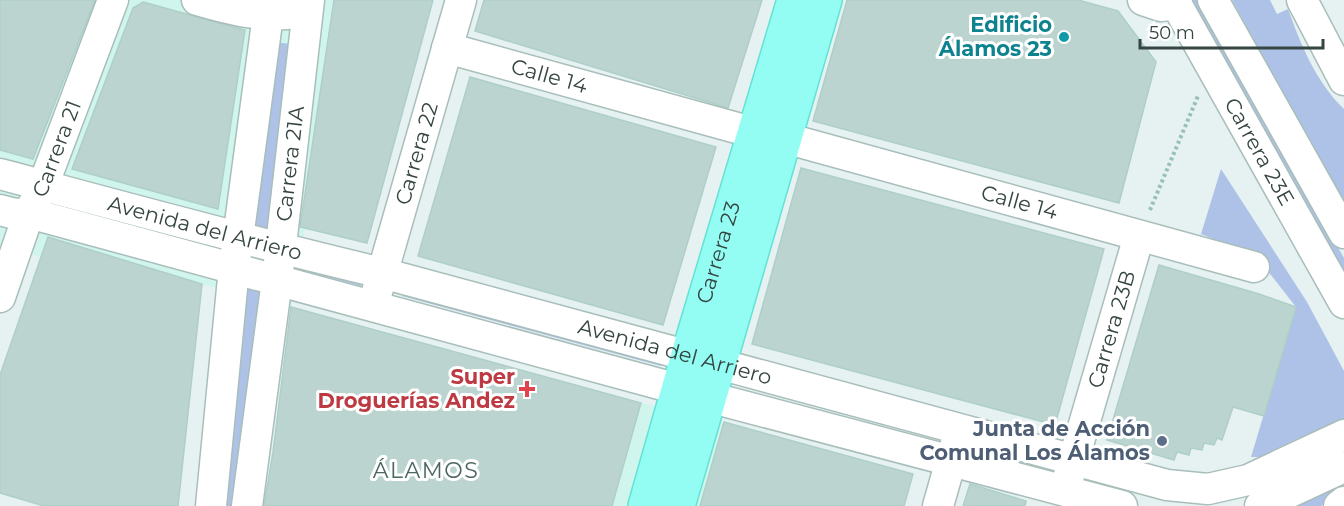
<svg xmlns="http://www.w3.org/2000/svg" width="1344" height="506" font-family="Montserrat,sans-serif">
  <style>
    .commercial { fill: #d0f5ec; fill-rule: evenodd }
    .green { fill: #aec2e7 }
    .building { fill: #bbd4cf; stroke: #aecfc8; stroke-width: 1.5 }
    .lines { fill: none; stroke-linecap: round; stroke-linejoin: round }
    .minor-casing { stroke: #a8beba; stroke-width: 33 }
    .major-casing { stroke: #63e2d5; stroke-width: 36 }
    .path { stroke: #99bfb9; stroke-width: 4; stroke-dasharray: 3 3; stroke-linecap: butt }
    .minor { stroke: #fff; stroke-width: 30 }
    .major { stroke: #93fdf4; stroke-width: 33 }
    .culture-dot { fill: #0f9aa8; stroke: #fff; stroke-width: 2 }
    .health-dot { fill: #e0444e; stroke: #fff; stroke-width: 2 }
    .service-dot { fill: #5c6f8a; stroke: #fff; stroke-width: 2 }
    .labels { text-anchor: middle; stroke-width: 6; stroke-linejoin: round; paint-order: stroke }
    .culture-label { font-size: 21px; font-weight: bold; fill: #0d838f; stroke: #fff; text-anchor: end }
    .street-label { font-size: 21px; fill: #354542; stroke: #fff }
    .health-label { font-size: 21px; font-weight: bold; fill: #be3a42; stroke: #fff; text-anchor: end }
    .service-label { font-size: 21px; font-weight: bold; fill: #4e5e75; stroke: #fff; text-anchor: end }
    .neighbourhood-label { font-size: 22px; letter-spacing: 1.5px; fill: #4c6762; stroke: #fff }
  </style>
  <rect width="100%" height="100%" fill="#e5f2f1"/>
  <path class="commercial" d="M96,0H334L299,226L305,228L299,265L296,269L298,270L291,307L202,284L48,237L41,257L0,245V150L33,159ZM143,2L245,30L218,209L73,169L133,8Z
    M641,403L724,422L700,506H612Z"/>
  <path class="green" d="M1189,0H1197L1213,27L1344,258V273Z
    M1232,0H1270L1277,14L1288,9C1301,45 1316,82 1344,109V206Z
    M274,42L292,44L269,229L252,227Z
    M1221,169L1307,302L1344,371V421L1262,457H1251L1296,307L1256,256L1201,234Z
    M297,265L362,281L361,286L296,269Z
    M246,284L262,286L235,506H221Z
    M403,292L663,361L661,366L402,296Z
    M1344,484L1321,506H1295Z"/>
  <path class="building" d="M0,0H95L33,159L0,150Z
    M334,0H433L367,243L300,227Z
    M484,0H762L728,108L475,31Z
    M847,0H1078L1118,11L1156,62L1119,203L813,121Z
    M143,2L245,30L218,209L72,169L133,8Z
    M470,77L716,147L663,325L418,256Z
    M801,168L1104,249L1055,425L752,344Z
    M48,237L202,284L178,506H44L0,493V375Z
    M1159,265L1259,294L1296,307L1264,416L1233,407L1222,440L1217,438L1214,445L1204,443L1202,450L1191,448L1189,455L1177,452L1174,460L1107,440Z
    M291,307L641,403L612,506H264L273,452Z
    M724,422L913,474L904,506H700Z
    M970,484L1026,501L1025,506H963Z"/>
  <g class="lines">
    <g class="minor-casing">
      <g id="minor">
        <path d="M197,0C227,9 256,16 288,14"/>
        <path d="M1143,0L1161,6L1177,4"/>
        <path id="s1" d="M1174,0L1344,303"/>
        <path d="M1213,0L1344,233"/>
        <path d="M1302,0L1344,80"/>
        <path id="s2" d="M447,48L755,133"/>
        <path id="s3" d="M785,138L1254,267"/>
        <path id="s4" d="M0,174C127,208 254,243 382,273L1167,485L1208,489L1248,480L1344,435"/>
        <path d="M0,210L15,214L29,213L663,385L1122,506"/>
        <path id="s5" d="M377,292L461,0"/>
        <path id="s6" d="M0,297L29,213L43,186L113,0"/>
        <path id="s7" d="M1068,479L1139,236"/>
        <path d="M211,506L234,268L270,0"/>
        <path id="s8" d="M247,506L277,280L309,0"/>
        <path d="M938,506L956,443"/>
        <path d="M1260,506L1344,467"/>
        <path d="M1339,506L1344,502"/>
      </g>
    </g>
    <g class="major-casing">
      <g id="major">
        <path id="s9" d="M645,506L692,341L794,0"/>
        <path d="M678,506L825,0"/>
      </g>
    </g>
    <path class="path" d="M1150,210L1198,96"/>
    <use href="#minor" class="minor"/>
    <use href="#major" class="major"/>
  </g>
  <circle class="culture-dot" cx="1064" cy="37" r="6"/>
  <path class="health-dot" d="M524 380h6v6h6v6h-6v6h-6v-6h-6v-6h6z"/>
  <circle class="service-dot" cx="1162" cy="441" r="6"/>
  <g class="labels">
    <g class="culture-label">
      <text x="1052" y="32">Edificio<tspan x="1052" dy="24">Álamos 23</tspan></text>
    </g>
    <g class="street-label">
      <text dy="7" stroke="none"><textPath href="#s2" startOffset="106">Calle 14</textPath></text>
      <text dy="7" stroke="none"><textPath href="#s6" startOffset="159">Carrera 21</textPath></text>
      <text dy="7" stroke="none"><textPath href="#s1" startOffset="174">Carrera 23E</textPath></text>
      <text dy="7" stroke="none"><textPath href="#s5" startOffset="144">Carrera 22</textPath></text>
      <text dy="7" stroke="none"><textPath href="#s8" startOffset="345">Carrera 21A</textPath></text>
      <text dy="7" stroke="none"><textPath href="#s3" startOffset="243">Calle 14</textPath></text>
      <text dy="7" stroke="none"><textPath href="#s4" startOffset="212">Avenida del Arriero</textPath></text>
      <text dy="7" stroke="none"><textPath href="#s9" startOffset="264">Carrera 23</textPath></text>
      <text dy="7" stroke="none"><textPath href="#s7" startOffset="156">Carrera 23B</textPath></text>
      <text dy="7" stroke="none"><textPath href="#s4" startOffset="698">Avenida del Arriero</textPath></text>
    </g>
    <g class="health-label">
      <text x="515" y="384">Super<tspan x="515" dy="24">Droguerías Andez</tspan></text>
    </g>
    <g class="service-label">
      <text x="1150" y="436">Junta de Acción<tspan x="1150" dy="24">Comunal Los Álamos</tspan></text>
    </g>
    <g class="neighbourhood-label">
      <text x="426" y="478">ÁLAMOS</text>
    </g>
  </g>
  <path d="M1140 39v9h183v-9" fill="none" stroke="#354542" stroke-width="3"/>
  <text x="1149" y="39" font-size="18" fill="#354542" stroke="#ffffff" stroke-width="4.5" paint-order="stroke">50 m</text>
</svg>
